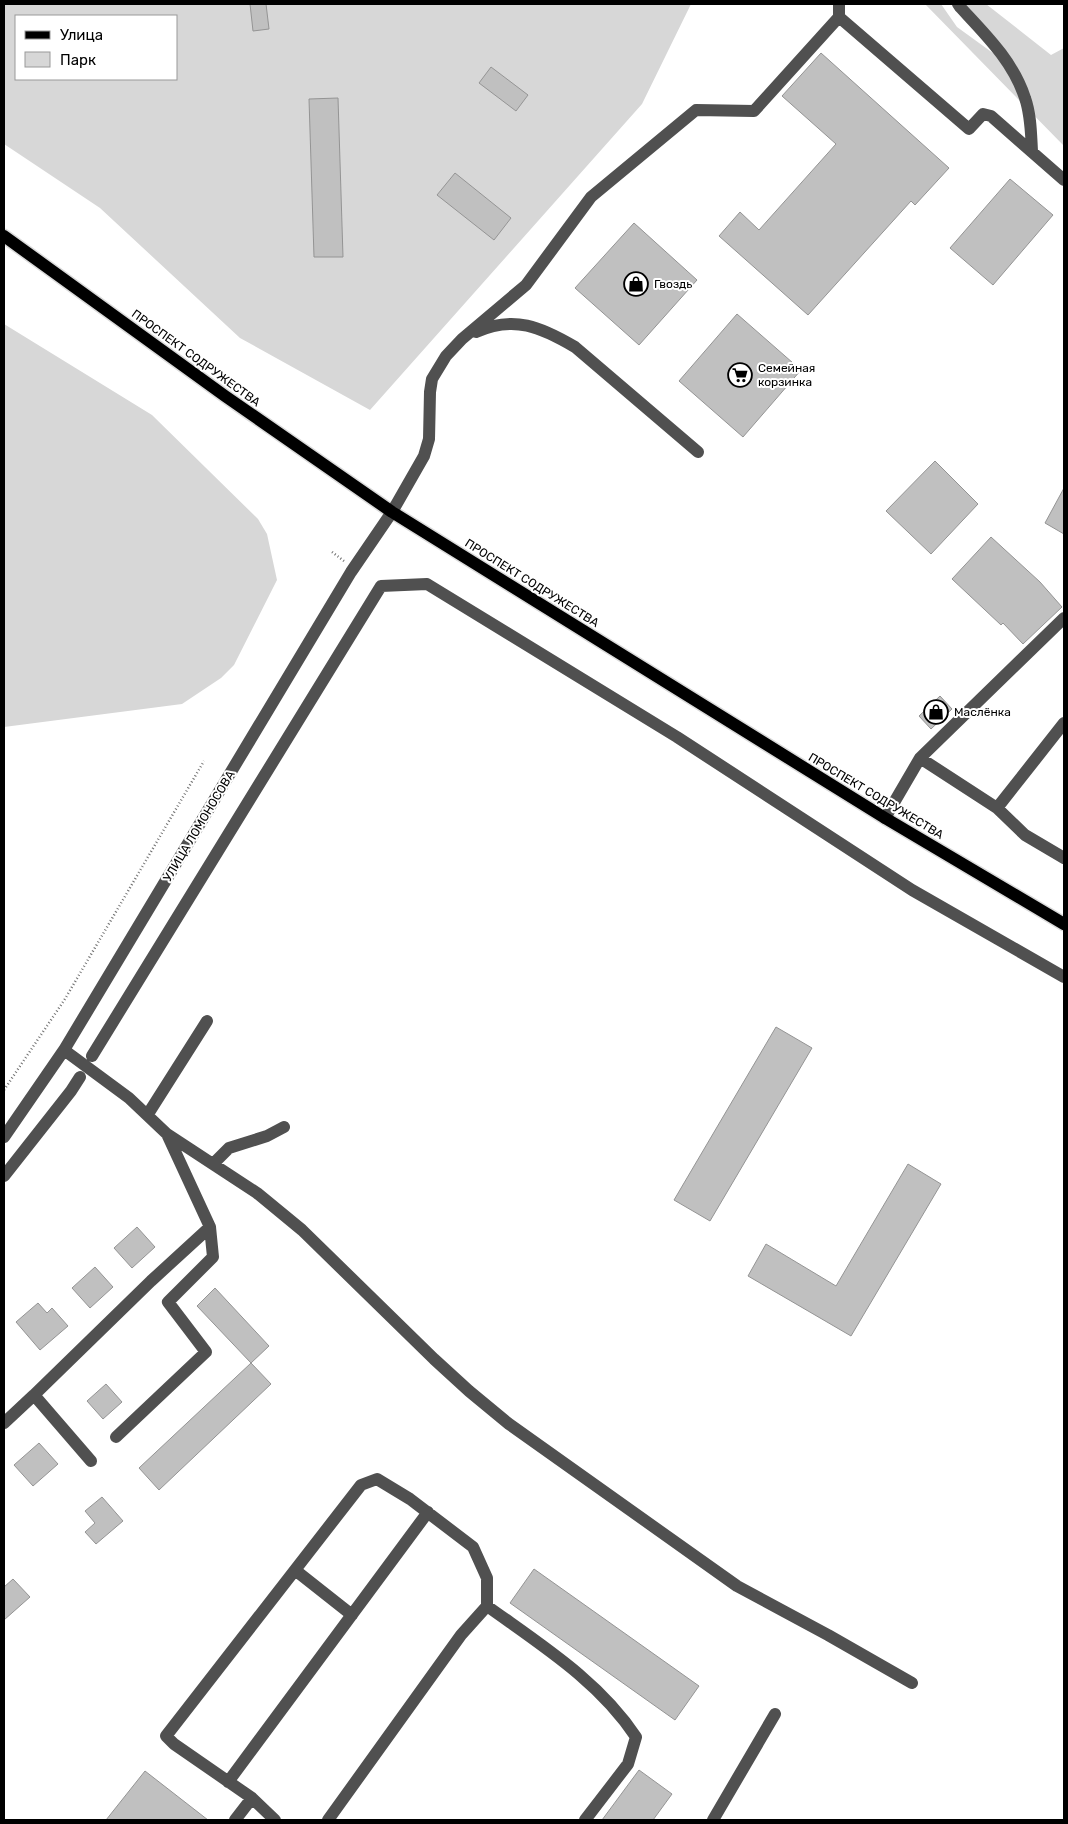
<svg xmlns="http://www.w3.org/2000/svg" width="1068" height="1824" font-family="Rubik,sans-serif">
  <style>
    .green { fill: #d7d7d7; fill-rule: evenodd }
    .building { fill: #c0c0c0; stroke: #949494 }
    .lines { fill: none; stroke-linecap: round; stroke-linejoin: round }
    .major-casing { stroke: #dbdbdb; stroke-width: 15 }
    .path { stroke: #727272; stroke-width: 2.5; stroke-dasharray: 1 2.5; stroke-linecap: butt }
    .minor { stroke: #505050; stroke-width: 12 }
    .major { stroke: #000; stroke-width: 12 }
    .labels { text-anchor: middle; stroke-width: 4; stroke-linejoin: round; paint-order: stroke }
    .poi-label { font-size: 12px; fill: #000; stroke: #fff; text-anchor: start }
    .street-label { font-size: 12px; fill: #000; stroke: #fff }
  </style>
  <rect width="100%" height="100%" fill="#fff"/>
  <path class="green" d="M4,4H691L642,104L370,410L240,338L100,208L4,144ZM16,16H176V79H16Z
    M925,4H941L957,27L997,56L963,4H986L1051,55L1064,48V146Z
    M4,324L152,415L258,519L267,534L277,580L234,665L221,678L182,704L4,727Z"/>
  <path class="building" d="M250,4H266L269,29L253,31Z
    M821,53L949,168L915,205L911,201L808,315L719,236L740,212L759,230L836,144L782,96Z
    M491,67L528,95L516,111L479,83Z
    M338,98L343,257H314L309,99Z
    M455,173L511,218L494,240L437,195Z
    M1010,179L1053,215L993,285L950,248Z
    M634,223L697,280L639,345L575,288Z
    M737,314L801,370L743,437L679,381Z
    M935,461L978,504L931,554L886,511Z
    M1064,488V534L1045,523Z
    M991,537L1040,582L1062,607L1023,644L1003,623L1001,625L952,579Z
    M940,696L952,709L931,729L919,716Z
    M776,1027L812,1048L710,1221L674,1200Z
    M908,1164L941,1184L851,1336L748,1276L766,1244L836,1286Z
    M137,1227L155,1247L132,1268L114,1248Z
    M95,1267L113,1287L90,1308L72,1288Z
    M215,1288L269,1346L251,1363L197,1306Z
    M38,1303L47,1313L52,1308L68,1326L40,1350L16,1322Z
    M251,1363L271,1384L159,1490L139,1468Z
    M106,1384L122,1402L103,1419L87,1401Z
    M39,1443L58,1464L33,1486L14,1465Z
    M102,1497L123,1521L96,1544L85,1532L95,1523L85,1511Z
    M534,1569L699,1686L675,1720L510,1603Z
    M13,1579L30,1597L4,1620V1587Z
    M639,1770L672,1794L653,1820H602Z
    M145,1771L208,1820H106Z"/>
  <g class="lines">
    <g class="major-casing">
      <path id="major" d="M4,236L225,396L392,512L885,818L1064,924"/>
    </g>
    <path class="path" d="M332,552L344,561
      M4,1090L65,999L204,761"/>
    <path class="minor" d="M958,4L960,7C985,34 1013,61 1025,98C1031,115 1031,134 1032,151
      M839,17L969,129L983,114L991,116L1064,180
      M476,332C514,315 541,327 575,347L698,452
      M920,758L997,808L1025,835L1064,858
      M997,808L1064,723
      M885,818L920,758L1064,618
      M64,1050L129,1098L167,1134L210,1227L151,1281L34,1395L91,1461
      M92,1056L381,586L427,584L677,737L912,890L1064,977
      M148,1114L207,1021
      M167,1134L257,1193L302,1230L434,1359L469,1391L509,1424L737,1586L828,1635L912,1683
      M4,1137L64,1050L351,572L392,512L424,456L429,439L430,392L432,379L446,356L462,339L526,285L591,197L696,110L754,111L839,17V4
      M213,1164L229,1148L267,1136L284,1127
      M4,1176L71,1091L80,1077
      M4,1423L34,1395
      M116,1437L206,1352L168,1302L213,1257L210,1227
      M295,1570L352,1615
      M487,1606C541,1645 599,1681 636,1737L628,1764L585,1820
      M228,1782L428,1512
      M235,1820L252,1798
      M275,1820L252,1798L174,1744L166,1736L361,1485L377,1479L410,1499L473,1547L487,1578V1606L461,1635L328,1820
      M713,1820L775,1714"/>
    <use href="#major" class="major"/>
  </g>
  <defs>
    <g id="shop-ring" transform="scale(1.25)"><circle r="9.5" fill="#fff" stroke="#000" stroke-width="1.5"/><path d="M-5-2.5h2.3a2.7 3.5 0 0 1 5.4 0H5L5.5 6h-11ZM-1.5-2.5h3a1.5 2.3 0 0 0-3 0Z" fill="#000"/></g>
    <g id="supermarket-ring" transform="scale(1.25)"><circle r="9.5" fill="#fff" stroke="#000" stroke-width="1.5"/><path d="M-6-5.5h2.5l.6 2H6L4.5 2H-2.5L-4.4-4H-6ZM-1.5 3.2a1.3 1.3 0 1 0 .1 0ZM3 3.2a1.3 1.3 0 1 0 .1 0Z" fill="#000"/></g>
  </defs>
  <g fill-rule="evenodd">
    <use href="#shop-ring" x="636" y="284"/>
    <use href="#supermarket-ring" x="740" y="375"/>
    <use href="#shop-ring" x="936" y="712"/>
  </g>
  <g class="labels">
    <g class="poi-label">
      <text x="654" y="288">Гвоздь</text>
      <text x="758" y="372">Семейная<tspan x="758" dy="14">корзинка</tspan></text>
      <text x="954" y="716">Маслёнка</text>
    </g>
    <g class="street-label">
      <text transform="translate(196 358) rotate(36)" y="4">ПРОСПЕКТ СОДРУЖЕСТВА</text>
      <text transform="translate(532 583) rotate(32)" y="4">ПРОСПЕКТ СОДРУЖЕСТВА</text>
      <text transform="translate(876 796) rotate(31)" y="4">ПРОСПЕКТ СОДРУЖЕСТВА</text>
      <text transform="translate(199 826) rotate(-59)" y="4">УЛИЦА ЛОМОНОСОВА</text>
    </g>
  </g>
  <rect width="1068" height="1824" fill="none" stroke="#000000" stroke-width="10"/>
  <rect x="15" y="15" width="162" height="65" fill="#ffffff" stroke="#999999"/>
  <rect x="25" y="31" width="25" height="8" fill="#000000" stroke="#999999"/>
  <text x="60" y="40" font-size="15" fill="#000000">Улица</text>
  <rect x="25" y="52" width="25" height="15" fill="#d7d7d7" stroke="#999999"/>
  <text x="60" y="65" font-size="15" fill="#000000">Парк</text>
</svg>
